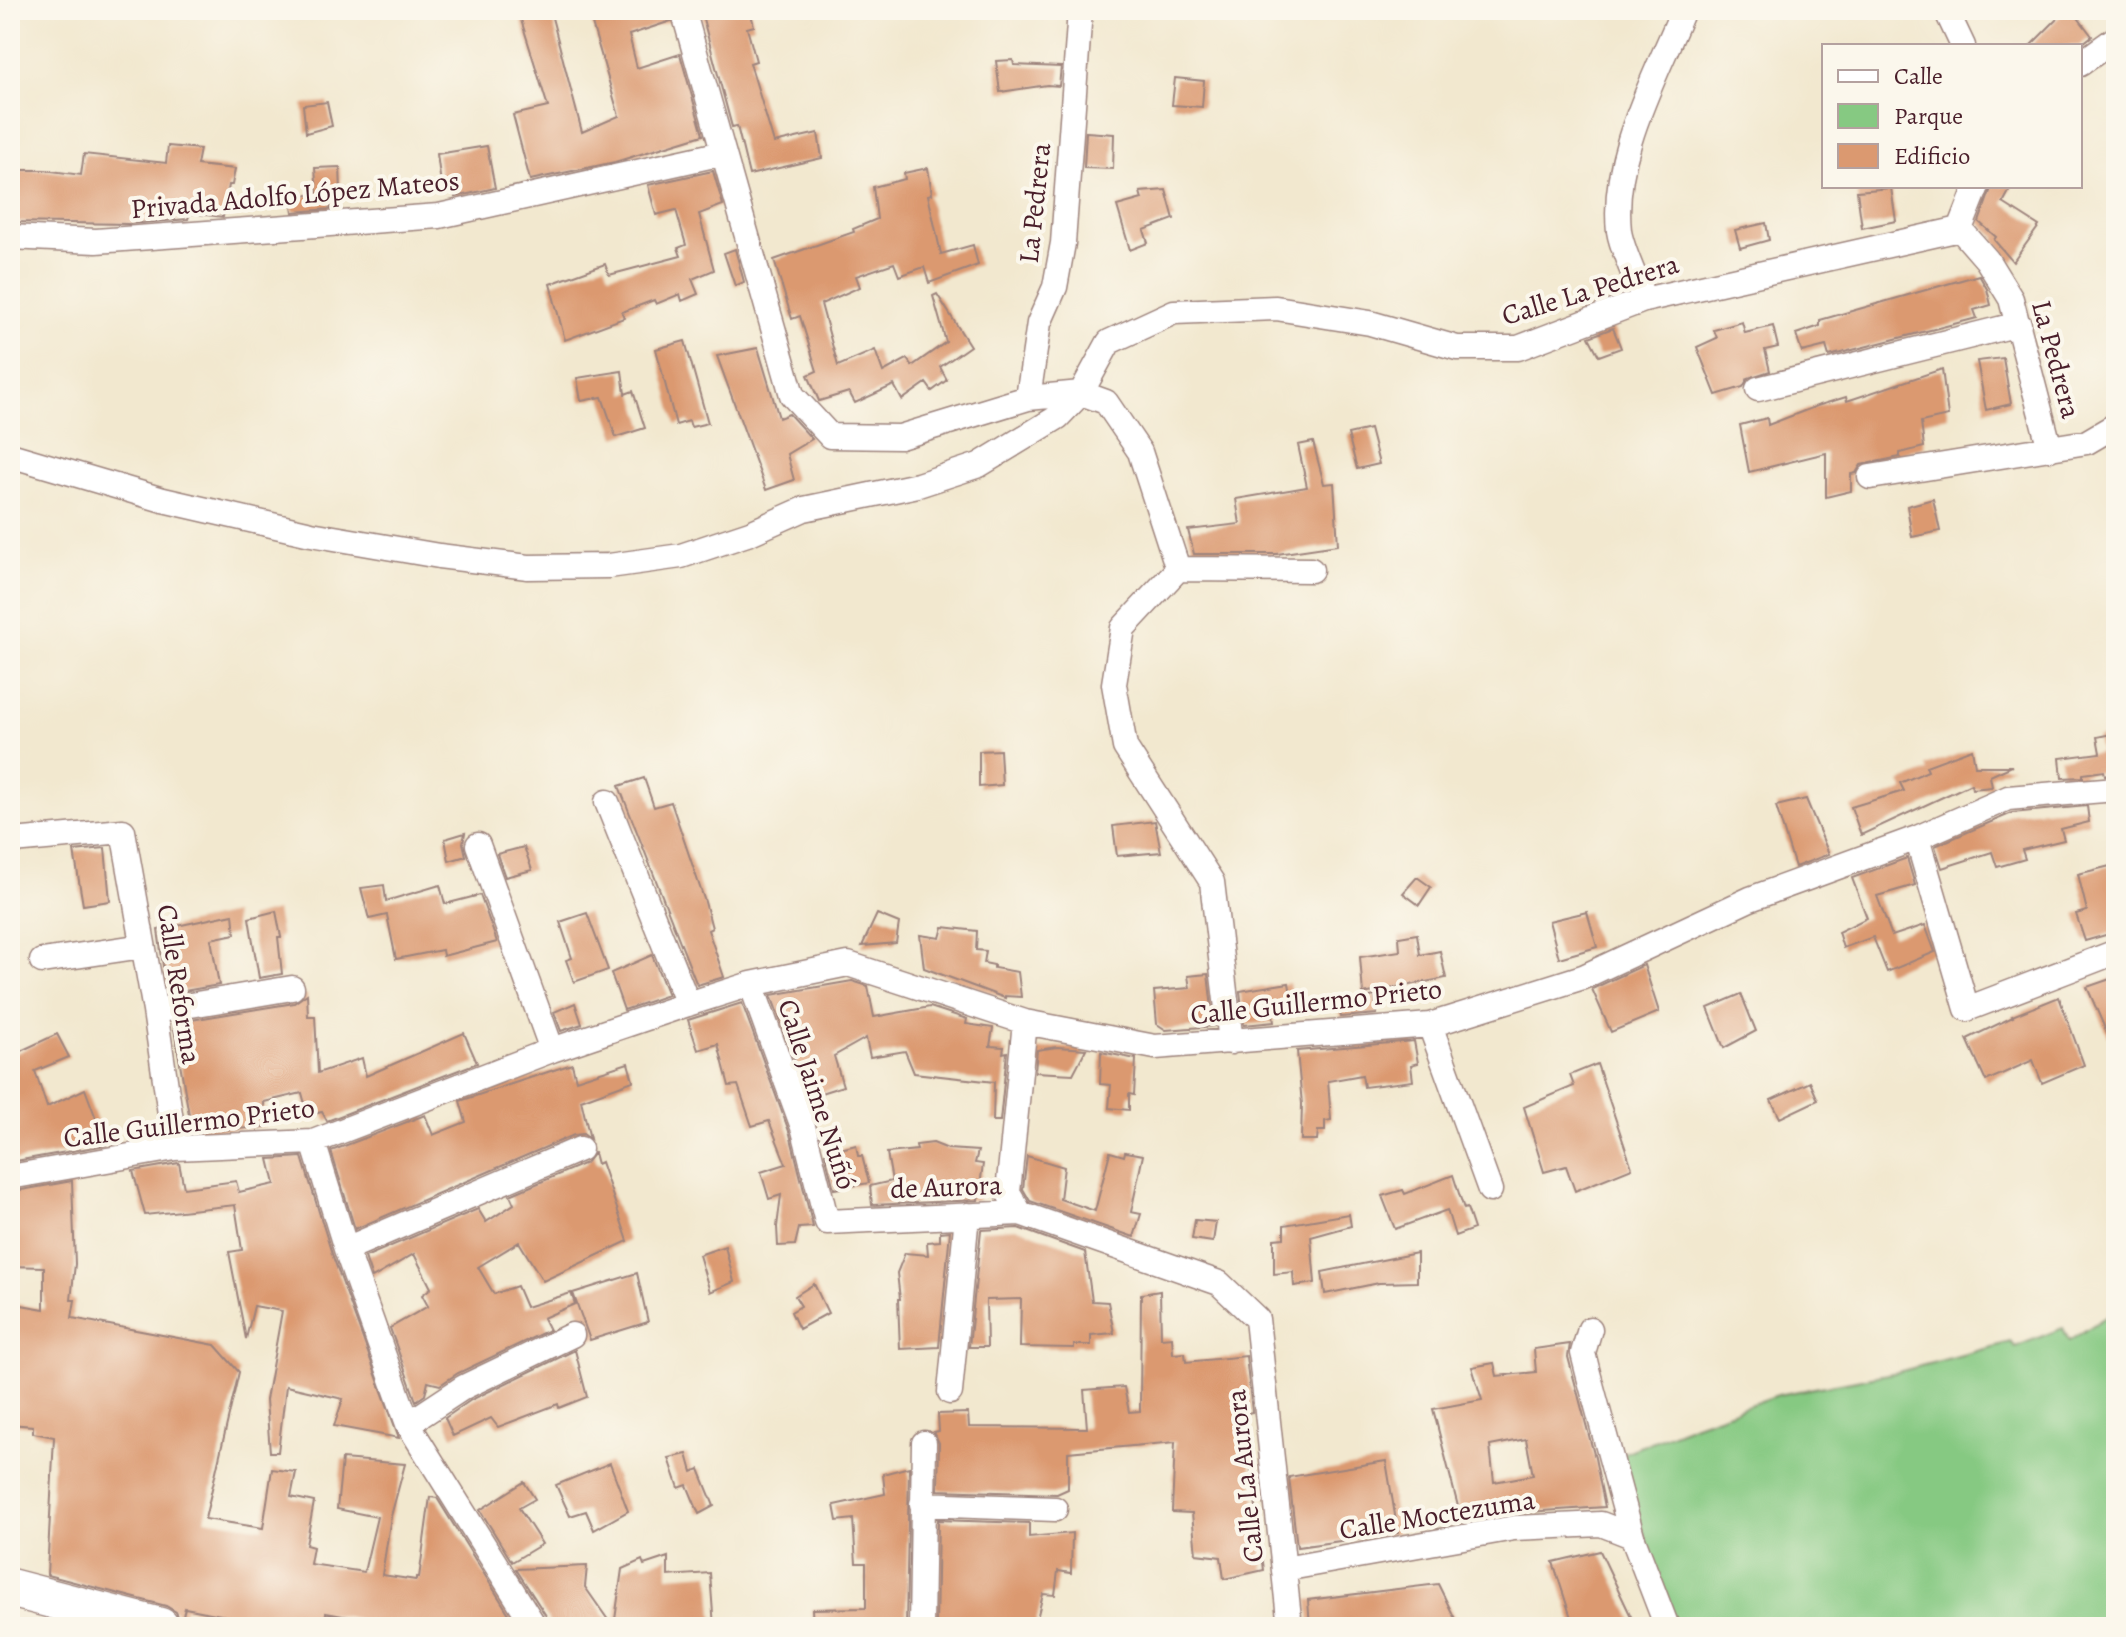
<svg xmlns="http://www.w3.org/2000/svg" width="2126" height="1637" font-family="Alegreya,serif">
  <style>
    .green { fill: #86c982; stroke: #687456; stroke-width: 2 }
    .building { fill: #db9970; fill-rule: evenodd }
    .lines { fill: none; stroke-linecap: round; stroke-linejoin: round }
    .minor-casing { stroke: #9e847d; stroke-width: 27 }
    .primary-casing { stroke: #9e847d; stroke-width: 41 }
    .minor { stroke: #fff; stroke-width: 24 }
    .primary { stroke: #fff; stroke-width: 38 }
    .labels { text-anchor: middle; stroke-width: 8; stroke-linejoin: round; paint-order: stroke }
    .street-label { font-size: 28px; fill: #4a1f2b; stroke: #fbf7ec }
  </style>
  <rect width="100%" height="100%" fill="#fbf7ec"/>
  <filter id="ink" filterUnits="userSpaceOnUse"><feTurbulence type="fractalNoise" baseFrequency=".0125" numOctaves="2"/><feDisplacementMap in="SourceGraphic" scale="16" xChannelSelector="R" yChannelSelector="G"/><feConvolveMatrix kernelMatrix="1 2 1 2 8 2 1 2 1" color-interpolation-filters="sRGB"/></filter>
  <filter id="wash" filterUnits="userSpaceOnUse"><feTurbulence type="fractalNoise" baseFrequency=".006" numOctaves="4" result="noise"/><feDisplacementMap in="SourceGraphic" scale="32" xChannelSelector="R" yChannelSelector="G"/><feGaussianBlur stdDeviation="1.8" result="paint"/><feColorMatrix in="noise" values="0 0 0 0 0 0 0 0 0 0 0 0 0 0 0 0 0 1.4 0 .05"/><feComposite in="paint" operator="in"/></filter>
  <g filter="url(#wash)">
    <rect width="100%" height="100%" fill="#f2e8cf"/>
    <path class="green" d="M2116,1310V1627H1677L1617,1456L1695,1424L1778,1395L1898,1372L2011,1342L2015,1347L2063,1328L2069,1341Z"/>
    <g id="blocks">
      <path class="building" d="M518,10H550L582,132L619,116L588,10H668L671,21L629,35L637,68L680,54L703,135L615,162L530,180L513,115L548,107Z
        M718,10H750L754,26L747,28L756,61L750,63L774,143L818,133L822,158L749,175L737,126L732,127L702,15Z
        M2066,10H2072L2092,36L2079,46H2030Z
        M1013,60L1014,65L1061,67L1059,86L1047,85L1000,92L996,61Z
        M1175,78L1204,81L1202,107L1172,105Z
        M327,102L332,126L306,133L303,105Z
        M1086,132L1114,134L1113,169L1084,168Z
        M168,146L200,149L197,165L235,169L232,185H229L223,217L190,213L188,219L129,224L10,222V170H44L81,175L84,154L166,163Z
        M487,146L495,188L455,197L453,182L441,184L437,154Z
        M340,167L341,193L329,196L331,209L293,212L291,199L317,193L315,168Z
        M928,168L932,194L928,195L941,254L973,245L978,265L929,283L924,267L899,276L894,263L856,276L860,287L821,304L838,366L875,350L883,372L907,359L912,366L946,342L933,296L937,294L970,346L940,367L947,380L932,391L926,383L902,400L894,385L855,403L849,392L819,401L808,375L817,371L800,316L792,319L774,260L854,232L853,229L877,219L873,187L905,179L904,173Z
        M713,171L723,205L699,214L714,270L692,279L698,294L682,301L680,294L656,304L654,300L622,312L624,318L565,340L550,284L605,264L609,275L681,256L678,248L686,245L676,210L656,215L648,185Z
        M1992,186H2012L2003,203L2039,226L2013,262L1994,240L1996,237L1979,222Z
        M1891,188L1896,221L1862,228L1857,191Z
        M1166,190L1174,219L1144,230L1148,243L1130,250L1117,206L1142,199L1140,192Z
        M1766,223L1769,240L1740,248L1735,230Z
        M735,249L744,282L735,286L724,253Z
        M1979,275L1987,289L1991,305L1974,310L1977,318L1829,356L1826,346L1802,352L1796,334L1820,326V320Z
        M1742,322L1745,333L1773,326L1778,347L1765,350L1770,371L1748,378L1743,387L1716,395L1697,347L1717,338L1714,330Z
        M1613,328L1621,348L1599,356L1589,337Z
        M685,341L708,423L691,427L689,421L676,425L656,349Z
        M758,348L779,418L789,414L812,439L787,454L794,480L766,490L717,356Z
        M2003,358L2011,404L1986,410L1977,361Z
        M1942,369L1948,416L1921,422L1924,447L1900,453V457L1861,465L1856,473L1851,474V491L1826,497V453L1749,472L1740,425L1767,418L1768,425L1817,406L1846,397L1847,401Z
        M622,371L625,394L633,391L645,428L616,437L602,397L581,401L577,378Z
        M1370,429L1379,464L1357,469L1348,434Z
        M1313,442L1324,484L1334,483L1338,545L1277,554H1194L1188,530L1240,524L1236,499L1307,487L1298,445Z
        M1933,499L1940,531L1912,537L1907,506Z
        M2116,733V774L2105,775L2104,771L2083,774V777L2062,778L2060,758L2100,753L2097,737Z
        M1972,749L1975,766H2012L1990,776L1992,787L1972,789L1971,784L1861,835L1851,807L1904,791L1900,783L1928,771L1926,766Z
        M1000,750L1002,785L979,787V751Z
        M644,778L654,807L671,802L705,902L712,928L708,930L724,977L697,985L619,786Z
        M1806,799L1829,854L1795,867L1776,806Z
        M2087,806L2089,822L2061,829L2064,840L2022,850L2025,859L1997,867L1992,852L1942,868L1935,846L2012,813Z
        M1155,821L1161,852L1117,856L1113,826Z
        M465,833L463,843L466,856L449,861L445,839Z
        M524,847L532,870L505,877L497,854Z
        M105,848L110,901L83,905L74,851Z
        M1907,858L1915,885L1877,896L1892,936L1925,925L1935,952L1887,972L1873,937L1843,948L1838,932L1867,918L1852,878Z
        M2110,866L2116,902V932L2085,941L2076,914L2087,911L2078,874Z
        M1417,877L1431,887L1419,905L1403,893Z
        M384,885L386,901L440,885L445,904L480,895L497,942L443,956L442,950L396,959L387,915L369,919L361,888Z
        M276,911L281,937H278L282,974L259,978L249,918Z
        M1587,912L1597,947L1559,958L1549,921Z
        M587,913L608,970L574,982L566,960L572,958L560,922Z
        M233,914L235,934L211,939L219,985L167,994L158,930Z
        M877,914L899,923L896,943L862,946Z
        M943,927L977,931L976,950L986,951L984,963L994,965V968L1018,972L1021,997L1005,996V998L924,968L920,935L940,938Z
        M1417,934L1420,955L1440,951L1446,978L1363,994L1360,957L1400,951L1399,937Z
        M652,955L668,995L624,1010L611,973Z
        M1644,965L1659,1012L1611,1032L1592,989Z
        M1208,974L1214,1026L1166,1030L1157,1024L1154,991L1190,988L1188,976Z
        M2116,977V1054L2087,987Z
        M852,981L868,986L874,1017L930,1007L967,1019L966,1024L993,1028L990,1046L1004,1047L1003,1053L1007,1052L1000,1121H993L994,1082L914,1073L905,1051L870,1057L866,1038L834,1056L843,1086L808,1097L771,995Z
        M1289,983L1293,1005L1272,1007L1274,1022L1244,1025L1240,991Z
        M307,994L308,1016H315L318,1073L362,1058L366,1076L464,1033L477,1063L327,1121L322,1112L308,1115L302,1093L264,1102L265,1127L192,1132L173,1023L294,1003Z
        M1741,994L1756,1031L1724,1048L1708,1008Z
        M1375,996L1377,1014L1341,1017L1339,1009L1355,1006V1000Z
        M2059,997L2084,1065L2042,1083L2033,1060L1986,1081L1967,1039L2013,1017L2012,1016Z
        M575,1003L582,1024L561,1031L554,1012Z
        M742,1003L790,1134L813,1227L799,1228L795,1245L778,1246L777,1227L781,1195L769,1199L761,1172L786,1164L769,1121L752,1126L738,1085L729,1086L718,1044L698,1050L688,1020Z
        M57,1034L69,1057L35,1071L47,1107L85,1089L106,1145L10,1162V1056Z
        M1414,1041L1418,1063L1411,1065L1413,1081L1364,1087L1362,1075L1328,1081L1331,1120L1325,1121V1131H1318L1317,1140H1301L1302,1104L1297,1051Z
        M1057,1047L1086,1049L1073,1074L1035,1072L1037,1050Z
        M1101,1052L1136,1059L1134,1095L1129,1094V1110L1109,1108L1111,1085L1100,1084Z
        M628,1063L633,1081L581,1100L590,1139L583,1134L574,1135L355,1229L331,1151L425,1115L433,1135L466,1122L460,1101L572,1064L576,1080Z
        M1597,1064L1632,1168L1575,1191L1566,1166L1544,1172L1524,1107L1574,1086L1570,1075Z
        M1810,1082L1818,1100L1780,1118L1771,1100Z
        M933,1143L948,1149L978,1151L975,1163L983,1164L978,1200L872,1205L870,1186L892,1181L887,1153L917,1150L916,1145Z
        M856,1145L858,1156H862L869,1183L834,1189L825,1153Z
        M1110,1152L1124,1156L1125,1152L1143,1155L1131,1212L1141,1214L1134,1237L1030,1201L1023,1189L1027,1156L1064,1167L1060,1199L1095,1211Z
        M594,1153L597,1164L601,1162L628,1241L543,1281L519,1242L478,1267L494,1294L517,1286L526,1307L571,1293L575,1304L543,1318L549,1330L458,1373L440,1385L428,1382L425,1395L416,1401L390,1328L428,1306L422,1295L431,1288L414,1254L372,1278L365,1257L478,1209L486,1222L514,1204L510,1195L586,1163Z
        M302,1157L332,1254L399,1438L334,1426L343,1399L286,1386L278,1452H270L266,1400L282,1311L254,1306L246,1339L229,1252L242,1250L235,1205L145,1215L133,1171L179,1163L184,1188L236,1181L239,1192L275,1184L269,1159Z
        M1453,1175L1464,1209L1467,1208L1474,1229L1455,1236L1447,1210L1395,1229L1382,1196L1403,1190L1405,1194Z
        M72,1181L75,1264L71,1300H75L72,1318L215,1345L239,1372L205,1519L263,1528L272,1469L296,1472L291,1497L314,1502L306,1545L313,1547L310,1564L364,1572L377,1517L337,1509L342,1459L405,1464L391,1516L382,1575L416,1580V1577L419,1578L430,1497L437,1498L517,1627H375L376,1622L326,1613L323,1627H281L185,1608L181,1623L176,1612L166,1606L47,1575L54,1437L33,1433V1426L10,1424V1303L44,1309V1267L10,1266V1192Z
        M1349,1214L1351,1226L1311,1237L1315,1283L1294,1286L1293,1272L1274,1274V1239L1284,1238V1225Z
        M1195,1220L1216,1222L1213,1242L1192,1239Z
        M1018,1228L1085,1252L1092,1301L1108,1302L1114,1333L1091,1335V1345H1074V1348L1020,1347L1021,1299L986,1300L987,1347H969L981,1230Z
        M950,1231L939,1347L900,1349L898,1299H900L897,1273L905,1253L928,1255L927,1242L940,1241V1232Z
        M725,1246L734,1282L710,1292L699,1255Z
        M1417,1253V1282L1379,1283L1325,1294L1322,1272Z
        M637,1273L648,1322L590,1340L573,1293Z
        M814,1284L828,1313L799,1329L791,1312L801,1306L795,1296Z
        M1160,1291L1161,1338L1172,1337L1173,1354L1185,1353L1186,1362L1246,1356L1252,1412L1244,1414L1264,1570L1224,1579L1221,1557L1196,1554L1192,1513L1172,1512L1175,1442L1068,1452V1489L1057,1494L938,1490L939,1443L934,1432L939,1431L938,1414L968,1413L969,1427L1087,1428L1084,1390L1124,1387L1129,1412L1140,1411L1141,1294Z
        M1570,1344L1568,1357L1595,1458L1605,1507L1512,1513L1462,1522L1433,1409L1482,1400L1472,1367L1494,1363L1497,1376L1536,1372L1534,1349ZM1526,1439L1533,1475L1494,1482L1490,1446Z
        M575,1350L587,1397L559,1408L558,1404L498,1427L491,1418L453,1436L445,1418L471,1400Z
        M687,1454L692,1472L699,1469L714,1506L699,1514L687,1485L679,1488L669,1458Z
        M1386,1461L1398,1533L1297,1547L1289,1477Z
        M610,1463L628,1511L594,1530L586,1511L570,1516L556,1485Z
        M909,1467L906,1627H813L812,1609L866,1608V1563H856L853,1519L837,1521L834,1505L885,1494L883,1474Z
        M524,1482L535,1499L519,1508L542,1544L512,1562L480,1510Z
        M938,1520L1029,1523V1537L1072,1533L1071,1573L1058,1571L1055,1595L1043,1594L1035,1627H936Z
        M1600,1551L1636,1627H1574L1553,1562Z
        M668,1557V1576L710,1573L714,1627H614L622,1569L642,1560L644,1565Z
        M587,1566L585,1587L613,1627H550L548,1619L516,1569Z
        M1438,1584L1459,1627H1310L1308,1600Z"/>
    </g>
  </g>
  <g filter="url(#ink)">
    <use href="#blocks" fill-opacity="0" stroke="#9e847d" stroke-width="2"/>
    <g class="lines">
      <g class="minor-casing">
        <path id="minor" d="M683,10L792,395L830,436L900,437L1028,398L1081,393L1106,402L1140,452L1178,569L1123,628L1114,684L1125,747L1212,882L1231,1042
          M1946,10L1963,46
          M2080,64L2116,38
          M1960,229L1987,260L2011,299L2050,449
          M1960,229L1977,186
          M10,237L96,241L439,216L723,153
          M1644,300C1637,280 1622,251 1619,231C1611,154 1655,79 1683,10
          M1758,389L2019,324
          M1028,398L1039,323L1055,287L1063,243L1080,10
          M10,455L163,500L311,534L439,556L528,567L609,566L681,556L750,533L804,509L918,485L979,465L1058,417L1081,393L1109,342L1174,312L1276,308L1370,323L1457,348H1518L1644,300L1960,229
          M1870,477L2087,442L2116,425
          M1178,569L1311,570
          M607,802L688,1004
          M1917,838L1967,1009L2116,952
          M13,841L123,831L155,1011L175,1148
          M478,845L552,1050
          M42,961L143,946
          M751,984L804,1130L827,1222L1020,1213
          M155,1011L292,988
          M1025,1022L1008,1192L1020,1213L1219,1283L1257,1319L1290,1627
          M1430,1025L1490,1190
          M313,1142L346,1249L408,1424L535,1627
          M10,1177L175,1148L313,1142L552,1050L688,1004L751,984L848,964L1025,1022L1155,1047L1430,1025L1583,977L1750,899L1917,838L2008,798L2116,789
          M346,1249L580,1149
          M1590,1329L1583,1353L1588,1373L1632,1536L1667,1627
          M950,1392L967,1215
          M408,1424L464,1387L572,1335
          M922,1504L1055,1509
          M1284,1569L1514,1528L1601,1524L1632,1536
          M921,1627L924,1443"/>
      </g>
      <g class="primary-casing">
        <path id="primary" d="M10,1588L160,1627"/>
      </g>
      <use href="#minor" class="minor"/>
      <use href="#primary" class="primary"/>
    </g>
  </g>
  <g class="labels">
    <g class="street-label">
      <text transform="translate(295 194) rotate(-5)" y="10">Privada Adolfo López Mateos</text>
      <text transform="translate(1034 203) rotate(-84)" y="10">La Pedrera</text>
      <text transform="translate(1590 289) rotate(-17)" y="10">Calle La Pedrera</text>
      <text transform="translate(2057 359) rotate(75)" y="10">La Pedrera</text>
      <text transform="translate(180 984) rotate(81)" y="10">Calle Reforma</text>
      <text transform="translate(1316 1001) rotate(-6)" y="10">Calle Guillermo Prieto</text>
      <text transform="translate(818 1094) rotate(72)" y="10">Calle Jaime Nuñó</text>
      <text transform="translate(189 1122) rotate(-7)" y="10">Calle Guillermo Prieto</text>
      <text transform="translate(946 1186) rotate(-2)" y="10">de Aurora</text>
      <text transform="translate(1244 1476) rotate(-96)" y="10">Calle La Aurora</text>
      <text transform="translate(1437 1514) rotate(-9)" y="10">Calle Moctezuma</text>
    </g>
  </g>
  <rect width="2126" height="1637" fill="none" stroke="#fbf7ec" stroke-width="40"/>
  <rect x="1822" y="44" width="260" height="144" fill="#fbf7ec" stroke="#b4a19f" stroke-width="2"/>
  <rect x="1838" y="70" width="40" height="12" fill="#ffffff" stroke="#b4a19f" stroke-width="2"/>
  <text x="1894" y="84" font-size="24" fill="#4a1f2b">Calle</text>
  <rect x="1838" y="104" width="40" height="24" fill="#86c982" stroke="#b4a19f" stroke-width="2"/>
  <text x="1894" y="124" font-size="24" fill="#4a1f2b">Parque</text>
  <rect x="1838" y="144" width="40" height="24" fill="#db9970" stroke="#b4a19f" stroke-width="2"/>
  <text x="1894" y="164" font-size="24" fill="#4a1f2b">Edificio</text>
</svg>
